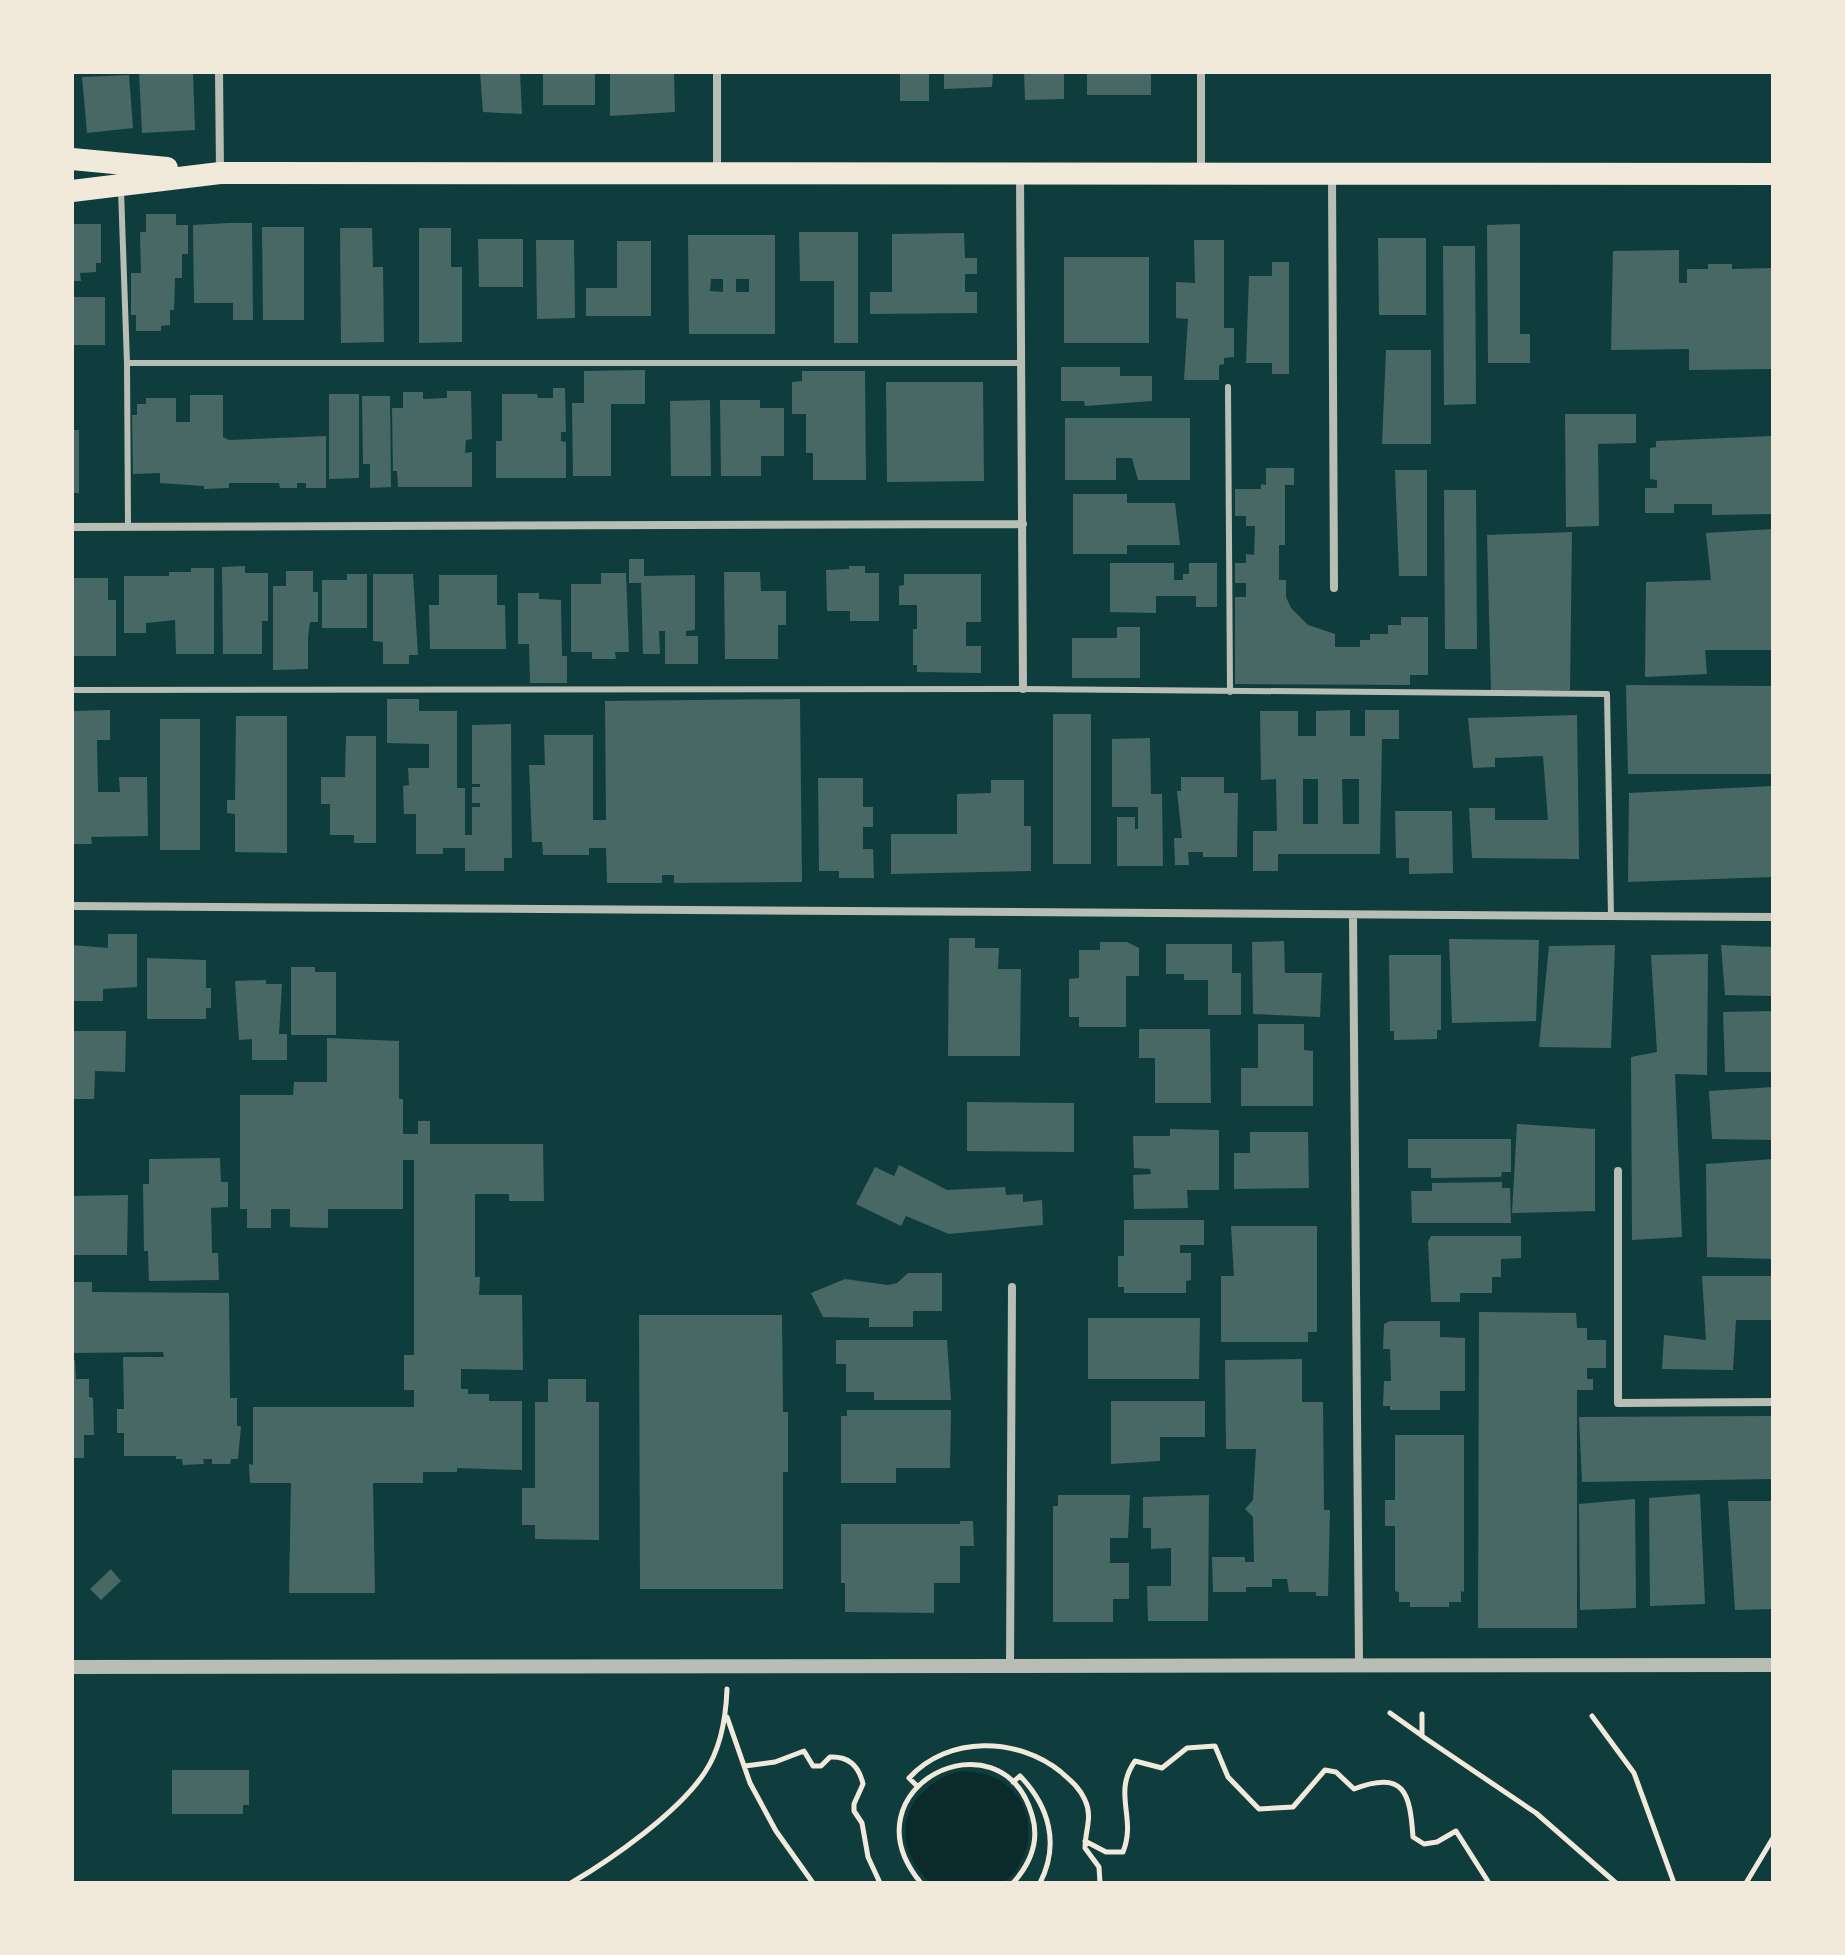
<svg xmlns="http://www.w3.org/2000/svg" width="1845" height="1955" font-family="'Varela Round',sans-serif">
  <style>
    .water { fill: #0a2a2b }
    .building { fill: #486865; fill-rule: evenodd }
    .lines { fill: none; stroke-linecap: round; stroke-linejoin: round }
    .path { stroke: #f1e9da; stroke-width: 5 }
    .service { stroke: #b8beb3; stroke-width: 6 }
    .minor { stroke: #b8beb3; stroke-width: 8 }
    .tertiary { stroke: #b8beb3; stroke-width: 14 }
    .trunk { stroke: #f1e9da; stroke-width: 22 }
  </style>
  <rect width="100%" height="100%" fill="#0f3d3e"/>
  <path class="water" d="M961,1771C976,1772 990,1774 1003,1782C1038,1807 1036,1858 1003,1883H931C885,1842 904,1786 961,1771Z"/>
  <path class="building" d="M139,72H193L195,130L142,133Z
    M480,72H520L522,114L483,112Z
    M543,72H595V105H543Z
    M610,72H674L675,112L610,116Z
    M900,72H929V101H900Z
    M944,72H993L992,87L944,89Z
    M1024,72H1064V99L1025,100Z
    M1087,72H1151V95H1087Z
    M129,75L133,128L87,133L82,77Z
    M146,214H176V225H188V254H182V278H175L174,310H170V325L161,326V331H136V315H131V273H141L140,232H146Z
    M229,223H252L253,320H233V303H194L193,225Z
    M72,224H101V263H96V272L80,273L81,281H72Z
    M1520,224V334H1530V363H1488L1487,225Z
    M262,227H304V320H263Z
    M340,228H372L373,267H383L384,342L341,343Z
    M419,228H451V267H462V342L419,343Z
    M799,232H858V343H834V281H800Z
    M964,233L965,258H977V274H965V292H977V313L870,314V292H892V234Z
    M688,235H775V334H689ZM711,279H723V292L710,291ZM736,279H749V292H736Z
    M1378,238H1426V315H1379Z
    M478,239H523V287H479Z
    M536,240H574L575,318L537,319Z
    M1194,240H1224V328H1234V357L1224,358V364L1219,365V380H1184L1188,319L1176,318V282L1195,283Z
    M617,241H651V316H586V288H617Z
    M1443,246H1475L1476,404L1444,405Z
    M1679,250V283H1687V269H1708V264H1732V269L1773,268V369L1689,370V349L1611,350L1613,251Z
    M1064,257H1149V343H1064Z
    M1272,262H1289V374H1272V363H1246L1249,276H1272Z
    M72,297H105V345H72Z
    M1386,350H1431V444H1382Z
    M1061,367H1120V376H1152V401L1085,406L1084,401H1061Z
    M645,370V404H611V476H573L572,403H584V371Z
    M802,371H865L866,480H813V453H806V414H792V382L802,381Z
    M886,382H983L984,481L887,482Z
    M553,388H565L566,432H561V441L566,442V478H496V441H502V394H537L538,398H553Z
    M447,391H471L472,439L466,440L465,453L472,452V487H398L397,471H393L392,408H403V392H423V399L447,398Z
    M329,394H359V478L329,479Z
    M190,395H223V437L229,440L326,436V488H306V483H297V488H280L279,483H229V488L204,489V486L160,483V473L133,474L132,415H137V404H146V398H176V422H190Z
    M362,396H390L391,487L370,488V464H363Z
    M710,400L711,476H671L670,401Z
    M720,400H760V408H784V456H761V476H721Z
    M1565,414H1636V443L1598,444L1599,526L1566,527Z
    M1065,418H1190V480H1138L1132,458H1116V480H1065Z
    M72,430H79V493H72Z
    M1773,436V514L1712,515V504H1674V513H1645V488H1657V480L1650,479V448L1656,447V441Z
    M1266,468H1294V485H1285V545H1279V580H1286V597L1291,608L1308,625L1335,634V647H1360V640H1370V634H1388V625H1401V617H1428V675H1410V685L1235,684V597H1246V583H1235V563H1246V554L1254,555L1255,526H1246V516H1235V489H1261V484L1266,485Z
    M1395,470H1427V576H1399Z
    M1444,490H1476L1477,649H1445Z
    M1073,494H1127V503H1175L1180,545H1127V554H1073Z
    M1773,529V650H1705L1707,674L1645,677L1646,582L1711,580L1706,533Z
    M1572,532L1570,690L1491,692L1487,535Z
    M629,559H644V576L695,575V630L686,631V636H698V664H665V631H659L660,654H643L641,583H629Z
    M1110,563H1174V580H1183V574H1189V563H1217V607H1196V596H1156V613L1110,612Z
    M245,566V573H268V621H262V654H223L222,567Z
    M849,566H865V573H879V621H850V611H827L826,570L849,569Z
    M191,568H214V654H176L175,620L146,623V633H124V576H169V572H191Z
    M286,571H313V592H318V622H310L308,637V669L273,670V586H286Z
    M724,572H760L761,591H786V625H778V659H725Z
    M601,573H626L629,652H615L616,659H592V652H571V584H601Z
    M347,574H367V628H322V580H347Z
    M373,574H413L418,655H409V664H383V642L373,641Z
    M904,574H981V622H966V646H981V673L917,672V665H913V629H917V605H899V586L904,585Z
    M439,575H497V605H505L506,649H430L429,605H439Z
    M72,578H108V600H116V656H72Z
    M518,593H539V599L561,600L562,656H567V683H530L529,644H518Z
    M1117,627H1140V678H1072V638H1117Z
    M1626,685L1773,686V774H1628Z
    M387,699H419V711H457V788H465V835H472V807H480V803H472V787H480V784H472V725L511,724L512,858H504V871H465V848H443V854H416V814H404L403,786L409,785L408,768H429V744L387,743Z
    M800,699L802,882L674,883V875H662V883H607L606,848H589V855H543L542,842H532L529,765H545L544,735H593V820H606L605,701Z
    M110,710V740H97L98,792H120L119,777H147L148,836L91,837L92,844H72V711Z
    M1350,710V736H1365V710H1399V739H1382L1380,854H1278V871H1253V831H1277L1276,779L1261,780L1260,711H1298V736H1316V711ZM1303,779H1318V824H1303ZM1342,779H1359V824H1343Z
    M1053,714H1091V864H1053Z
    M1577,715L1579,859L1472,858L1469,808H1495V820H1548L1543,756L1495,758V767L1473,768L1468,718Z
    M236,716H287V853L235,852V814L227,813V800H235Z
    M160,719H200V850H160Z
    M346,736H376V843H354V835H330V804H321V777H345Z
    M1150,738L1151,794H1162L1163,866H1117V817H1135V829H1138V807H1112V739Z
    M1181,777H1224V793H1238L1237,857H1203V852H1188L1189,865H1175L1174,838H1182L1177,791H1181Z
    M818,778H863V807H873V827H863V849H873L874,878H839V871H819Z
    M991,780H1024V826H1031V871L891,874V834H957V794L991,793Z
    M1773,786V877L1628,882L1629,793Z
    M1395,811H1452L1453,873L1409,874V858H1396Z
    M108,934H137V987L103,989V1001H72V945L108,948Z
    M949,938H975V948H999L998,969H1021L1020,1056H948Z
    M1449,939L1539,940L1536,1021L1452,1023Z
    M1284,941L1285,973H1322L1320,1017L1253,1014L1252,942Z
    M1100,942H1127L1139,948V976H1126V1027H1079V1017H1069V979L1079,978V950H1100Z
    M1166,944H1232V973H1241V1015H1208V980H1184V974H1166Z
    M1615,945L1611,1048L1539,1047L1549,946Z
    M1721,945L1773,947V996L1725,995Z
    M1708,954L1707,1075L1675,1074L1682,1237L1632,1240L1631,1057L1657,1052L1651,955Z
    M1389,955H1441V1030H1437V1039L1394,1040V1031H1390Z
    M147,958L206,960V988H211V1008H206V1019H147Z
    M291,967H315V972H336V1035H291Z
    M266,980V984H282L279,1034H287V1060H252V1039L239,1040L235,981Z
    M1773,1011V1072H1725L1723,1012Z
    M1258,1024H1304V1050L1313,1051V1106H1241V1068H1258Z
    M1139,1029H1210L1211,1103H1155V1058H1139Z
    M72,1031H126L125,1072L95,1071L94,1099H72Z
    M327,1038L399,1041V1099H403V1134H418V1121H430V1144H543L544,1201H509V1194H475V1277H480L479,1295H522L523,1370L461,1369V1389H468V1394H489V1401H522V1470L457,1468V1472H423V1483H373L375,1593H289L291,1483H250L249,1464L253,1465V1407H414V1390H404V1355H414V1160H403V1209H328V1228L290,1227V1209H271V1228H247V1209H240V1095H293L294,1082H327Z
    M1773,1087V1140L1712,1139L1709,1091Z
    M967,1102L1074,1103V1152L967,1151Z
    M1517,1124L1595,1129V1211L1512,1213Z
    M1170,1129L1219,1130V1190H1187L1188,1208L1134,1209L1133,1175L1151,1174L1150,1169L1134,1168L1133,1136H1170Z
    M1250,1132H1308L1309,1188L1234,1189V1153H1250Z
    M1408,1139H1511V1172H1502L1501,1177L1431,1178V1168H1408Z
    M220,1158L221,1182H228V1207L211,1208L212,1253H218L219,1280L149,1281L148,1251H144L143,1184H149V1159Z
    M1773,1159V1259L1707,1257L1706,1164Z
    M899,1165L947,1190L1005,1187L1006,1195L1023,1194V1202L1042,1200L1043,1225L949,1234L906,1216L901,1226L856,1204L875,1167L894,1176Z
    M1502,1182V1188H1510L1511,1223H1412L1411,1191H1432V1183Z
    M128,1195L127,1255H72V1196Z
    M1124,1220H1204V1245H1180V1253H1191V1280L1186,1281V1293H1124V1287H1118V1256H1124Z
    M1231,1226H1317V1332H1308V1342H1221V1276H1234Z
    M1431,1236H1521V1258L1501,1259V1277H1492V1293H1460V1302H1431L1428,1242Z
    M908,1273H942V1311H913V1327H869V1318L823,1317L811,1293L845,1279L888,1285L897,1283Z
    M1702,1276H1773V1320H1736L1733,1370L1662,1369L1664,1335L1706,1340Z
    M72,1282H92V1292L229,1293L230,1398H237V1426H241L238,1459H231L230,1464H212V1459H203L204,1464L183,1465L182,1459H176V1456H124V1433H117V1409H124L123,1357H164L163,1352L72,1353Z
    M1479,1312L1576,1313L1577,1328H1587V1340H1606V1368H1587V1379H1593V1390H1577V1628H1478Z
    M639,1315H782L783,1412H788V1472H783V1589H640Z
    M1088,1318H1200L1199,1379H1088Z
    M1390,1321H1440V1337L1465,1338V1391H1440V1410H1390V1406H1383L1384,1381H1391L1390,1349H1383L1384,1324Z
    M836,1340H947L951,1400H874V1392H846V1364H836Z
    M1302,1359V1402H1323L1324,1510H1330L1328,1596H1316V1592H1289L1287,1579H1272V1587H1246V1592H1213L1212,1557H1245V1562H1254L1253,1517L1245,1509L1253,1500L1256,1449H1226L1225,1360Z
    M72,1360H75L76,1379H89V1397L93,1398L94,1435H84V1458H72Z
    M548,1379H586V1402H599V1540L535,1539V1525H522V1488H535V1402H548Z
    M1111,1401H1205V1437H1160V1461L1111,1464Z
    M847,1410H951L950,1468H896V1483H841V1416H847Z
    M1773,1416V1479L1582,1482L1579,1417Z
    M1395,1435H1464V1592L1461,1591V1602H1449V1607H1410V1602H1399V1592L1395,1591V1526H1385V1500H1395Z
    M1700,1494L1705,1604L1650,1606L1649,1498Z
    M1058,1495H1130L1128,1538H1110V1563H1129V1599H1113V1622H1053V1506H1058Z
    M1209,1495L1208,1621H1148L1147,1586H1171V1548L1151,1549V1528H1143V1497Z
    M1635,1499L1636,1608L1580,1610L1579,1504Z
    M1728,1501H1773V1609L1735,1610Z
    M960,1521H973L974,1546H960V1583H934V1613L845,1612V1583H841V1524H960Z
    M111,1569L121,1581L101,1600L90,1589Z
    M172,1770H249V1805H243V1814H172Z"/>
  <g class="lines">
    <path class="path" d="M1390,1713L1421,1735
      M1422,1714V1736L1536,1813L1616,1883
      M1592,1716L1634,1773L1674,1883
      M727,1717L750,1783L776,1831L813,1883
      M745,1766L775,1762L804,1751L813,1766H821L830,1757C849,1756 859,1766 863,1784L854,1804V1811L862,1823L868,1857L880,1883
      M1013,1782L1020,1776C1049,1806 1060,1844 1040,1883
      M917,1786L909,1778C948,1735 1018,1737 1061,1772C1070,1780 1080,1788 1085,1800C1093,1817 1085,1830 1085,1848L1099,1867L1100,1883
      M1085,1841L1106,1852H1123C1137,1817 1112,1794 1135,1761L1162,1768L1187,1748L1215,1746L1228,1777L1259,1809L1293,1807L1325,1770L1336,1772L1354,1789C1404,1770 1410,1792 1413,1837L1424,1844L1437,1842L1456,1831L1489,1883
      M571,1883C612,1859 679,1812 705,1772C721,1748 726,1716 727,1689
      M921,1883C842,1788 1001,1709 1032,1815C1040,1841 1030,1864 1013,1883
      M1746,1883L1773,1838"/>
    <path class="service" d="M121,190L127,363L128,527
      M127,363H1022
      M1228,387L1230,692
      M72,690L1023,689L1607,694L1611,917"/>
    <path class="minor" d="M219,72L220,172
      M717,72V172
      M1201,72V171
      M1020,174L1023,689
      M1332,176L1334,588
      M72,527L1023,524
      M72,906L1773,917
      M1353,915L1359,1664
      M1618,1171V1403L1773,1402
      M1010,1666L1012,1287"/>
    <path class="tertiary" d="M72,1667L1773,1665"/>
    <path class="trunk" d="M72,159L167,168
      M72,191L220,173L1773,174"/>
  </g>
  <rect width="1845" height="1955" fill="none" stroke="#f1e9da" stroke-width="148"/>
</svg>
